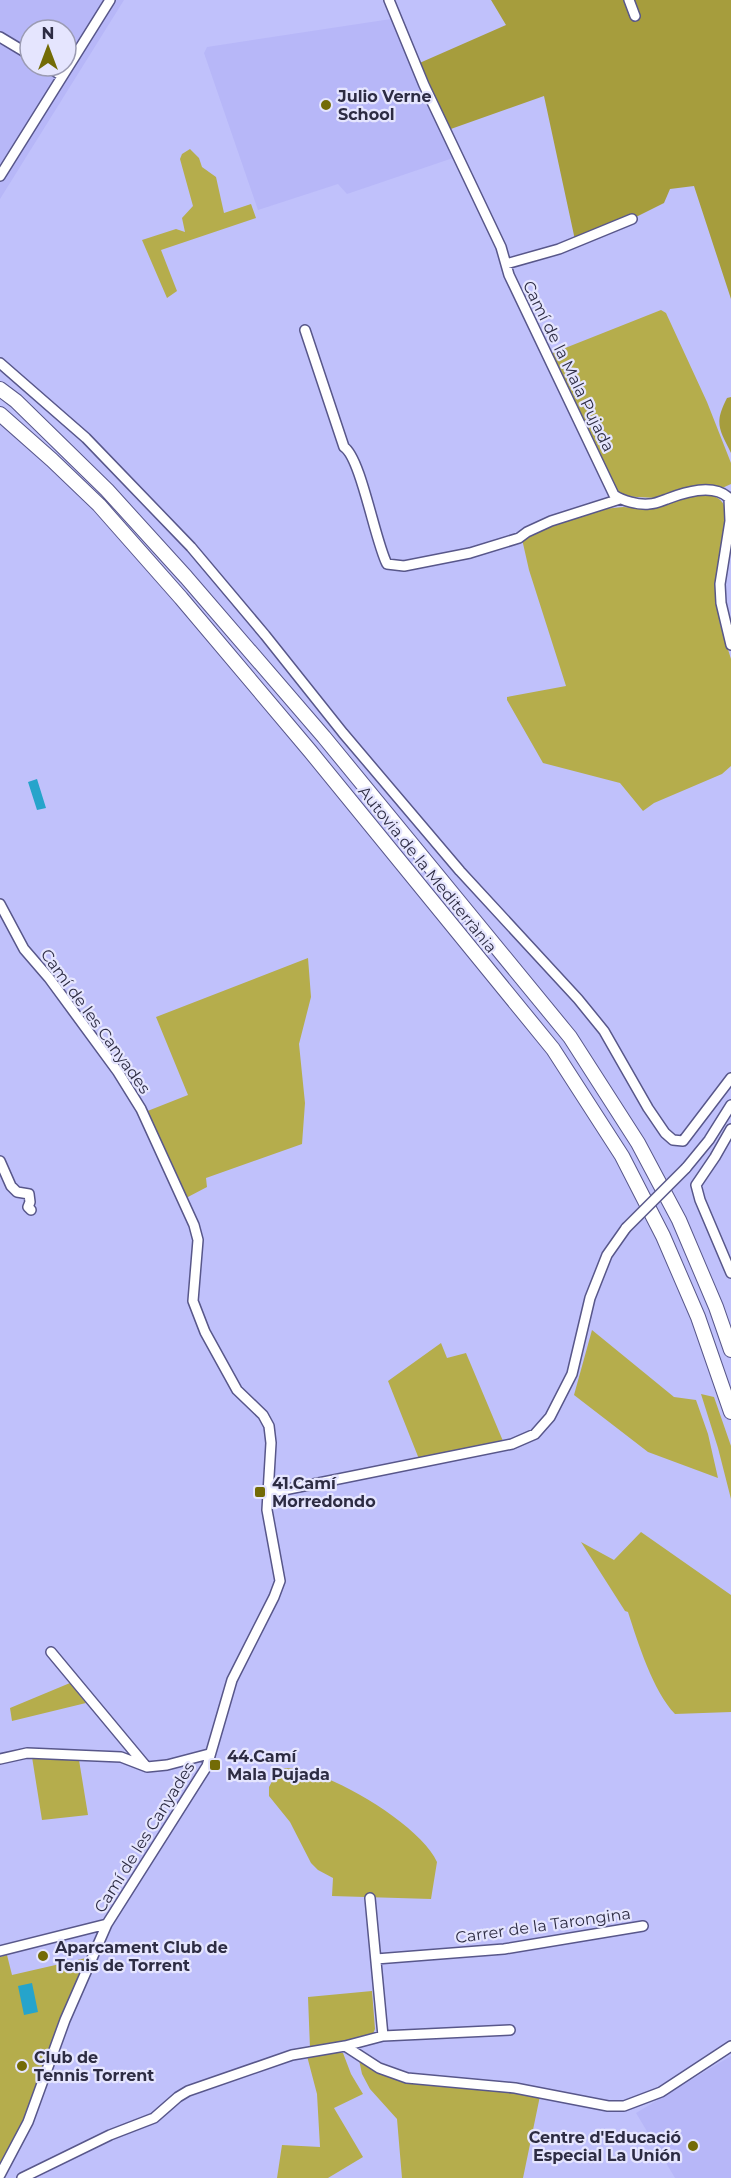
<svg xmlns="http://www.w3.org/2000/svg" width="731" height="2178" font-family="Montserrat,sans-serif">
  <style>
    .built { fill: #b7b7f8; fill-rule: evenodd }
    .green { fill: #b5ad4c }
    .forest { fill: #a69d3d }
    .water { fill: #26a4cb }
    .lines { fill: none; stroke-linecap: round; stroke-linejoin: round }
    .minor-casing { stroke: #58578a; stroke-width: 12 }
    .highway-casing { stroke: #58578a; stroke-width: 16 }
    .minor { stroke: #fff; stroke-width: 9 }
    .highway { stroke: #fff; stroke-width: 14 }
    .minor-bridge-casing { stroke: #58578a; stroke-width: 12; stroke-linecap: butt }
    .minor-bridge { stroke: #fff; stroke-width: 9 }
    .poi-dot { fill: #736b06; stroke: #e5e5fe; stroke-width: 2 }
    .labels { text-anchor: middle; stroke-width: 4.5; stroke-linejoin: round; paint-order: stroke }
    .poi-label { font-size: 16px; font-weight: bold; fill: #2d2c43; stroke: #e5e5fe; text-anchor: start }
    .street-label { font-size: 16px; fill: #2d2c43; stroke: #e5e5fe }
  </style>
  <rect width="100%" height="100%" fill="#c0c1fb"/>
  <path class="built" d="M0,0H124L0,199ZM30,30H66V66H30Z
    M391,19L453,158L347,194L338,184L258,210L204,53L207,47Z
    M731,2056V2178H675L636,2113Z"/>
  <path class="green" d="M190,149L199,158L202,167L216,177L224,213L251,204L256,218L161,250L177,291L167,298L142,240L176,229L185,232L182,218L193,206L180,159L182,154Z
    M661,310L666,313L707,402L731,463V484L720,489L656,498L620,496L616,495L550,354Z
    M704,494C715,495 723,499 726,510L716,594L720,624L731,659V766L722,774L654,803L643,811L620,783L543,763L507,700V697L566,686L529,570L522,539L584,511L623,507L650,509L688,496Z
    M308,958L311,997L299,1044L305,1103L302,1144L206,1178L207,1187L186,1198L145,1112L188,1095L156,1017Z
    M592,1330L674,1397L696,1400L708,1434L718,1478L648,1452L574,1395Z
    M441,1343L447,1358L466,1353L503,1441L419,1459L388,1381Z
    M701,1394L714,1397L731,1446V1499L718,1448Z
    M641,1532L731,1595V1712L675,1714C653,1691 638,1643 628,1612L625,1611L581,1542L614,1560Z
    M70,1683L86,1703L12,1721L10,1708Z
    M32,1757L79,1760L88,1815L42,1820Z
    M285,1768C326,1768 420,1824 437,1862L431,1899L332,1896L333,1878L318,1870L311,1863L290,1822L269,1796V1787L275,1776Z
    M7,1955L12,1975L86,1958L23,2121L0,2169V1957Z
    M372,1991L375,2029L373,2034L354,2040L310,2048L308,1997Z
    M334,2053H343L351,2074L363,2094L334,2108L363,2157L328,2178H277L282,2145L320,2147L317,2094L307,2056Z
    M359,2060L377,2072L399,2079L540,2096L523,2178H402L397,2119L370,2089L362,2074Z"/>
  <path class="forest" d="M491,0H731V299L694,186L670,189L664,203L632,219L575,240L544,96L448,130L415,65L506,25Z
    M731,397V453C719,429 714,423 727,398Z"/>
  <path class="water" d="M37,779L46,808L37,810L28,782Z
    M32,1983L38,2012L24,2015L18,1986Z"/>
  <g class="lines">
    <g class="minor-casing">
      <path id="minor" d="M389,0L424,85L501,247L509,275L614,495C623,501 638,505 649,504C655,504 662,501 667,499C685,492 713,483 729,498L730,521L720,584L721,603L731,645
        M629,0L635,16
        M0,37L30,55
        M47,66L62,76
        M0,176L110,0
        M506,264L559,249L632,219
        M305,330L344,447C361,458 375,541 387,564L404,566L470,553L519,538L527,532L551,521L620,499
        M0,363L86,438L191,547L265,635L343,733L460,871L578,999L604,1031L648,1108L665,1133L673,1140L683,1141L731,1078
        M0,904L24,949L49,978L118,1072L141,1109L194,1225L198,1240L193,1301L205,1332L237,1390L263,1415L269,1426L271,1443L267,1510L280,1581L274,1597L232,1680L207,1766L107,1924L65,2020L28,2122L0,2175
        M731,1129L715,1157L696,1185L700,1200L731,1273
        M0,1161L11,1186L17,1192L29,1194L30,1202L28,1207L31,1210
        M686,1168L709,1140L731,1105
        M269,1493L512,1444L535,1434L550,1417L572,1374L590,1298L607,1255L626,1228
        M51,1652L145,1765
        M0,1759L27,1753L121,1757L147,1767L167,1765L209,1754
        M370,1898L383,2036
        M0,1951L107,1924
        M376,1959L504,1949L643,1926
        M345,2046L383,2036L510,2030
        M22,2178L110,2135L154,2118L178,2097L188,2091L292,2055L345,2046L379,2068L407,2078L515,2088L608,2106H624L661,2092L731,2046"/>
    </g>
    <g class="highway-casing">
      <path id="highway" d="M0,389L16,401L107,490L186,577L324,737L570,1037L638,1143L679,1220L716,1307L731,1350
        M0,414L52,460L99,505L181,598L310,751L553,1049L622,1156L663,1236L698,1317L731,1412"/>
    </g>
    <use href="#minor" class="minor"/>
    <use href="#highway" class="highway"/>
    <g class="minor-bridge-casing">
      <path id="minor-bridge" d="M626,1228L686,1168"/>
    </g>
    <use href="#minor-bridge" class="minor-bridge"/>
  </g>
  <g class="poi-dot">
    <circle cx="326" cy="105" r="6"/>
    <rect x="254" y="1486" width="12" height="12" rx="3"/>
    <rect x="209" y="1759" width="12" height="12" rx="3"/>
    <circle cx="43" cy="1956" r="6"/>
    <circle cx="22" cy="2066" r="6"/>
    <circle cx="693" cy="2146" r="6"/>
  </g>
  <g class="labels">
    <g class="poi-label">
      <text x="338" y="102">Julio Verne<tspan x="338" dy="18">School</tspan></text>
      <text x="272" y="1489">41.Camí<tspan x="272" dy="18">Morredondo</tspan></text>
      <text x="227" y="1762">44.Camí<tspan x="227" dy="18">Mala Pujada</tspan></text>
      <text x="55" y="1953">Aparcament Club de<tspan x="55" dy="18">Tenis de Torrent</tspan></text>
      <text x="34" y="2063">Club de<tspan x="34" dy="18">Tennis Torrent</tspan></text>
      <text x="681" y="2143" text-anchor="end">Centre d'Educació<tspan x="681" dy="18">Especial La Unión</tspan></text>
    </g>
    <g class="street-label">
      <text transform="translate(569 366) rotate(64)" y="6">Camí de la Mala Pujada</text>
      <text transform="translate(428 869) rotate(51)" y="6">Autovia de la Mediterrània</text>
      <text transform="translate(96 1021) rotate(54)" y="6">Camí de les Canyades</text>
      <text transform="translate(144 1837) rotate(-58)" y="6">Camí de les Canyades</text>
      <text transform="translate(543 1925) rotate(-8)" y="6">Carrer de la Tarongina</text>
    </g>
  </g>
  <g transform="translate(48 48)"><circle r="28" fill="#e5e5fe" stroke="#9b9bb3" stroke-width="1.5"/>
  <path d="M0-4.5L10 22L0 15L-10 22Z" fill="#736b06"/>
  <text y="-9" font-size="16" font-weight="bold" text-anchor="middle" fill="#2d2c43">N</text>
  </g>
</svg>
